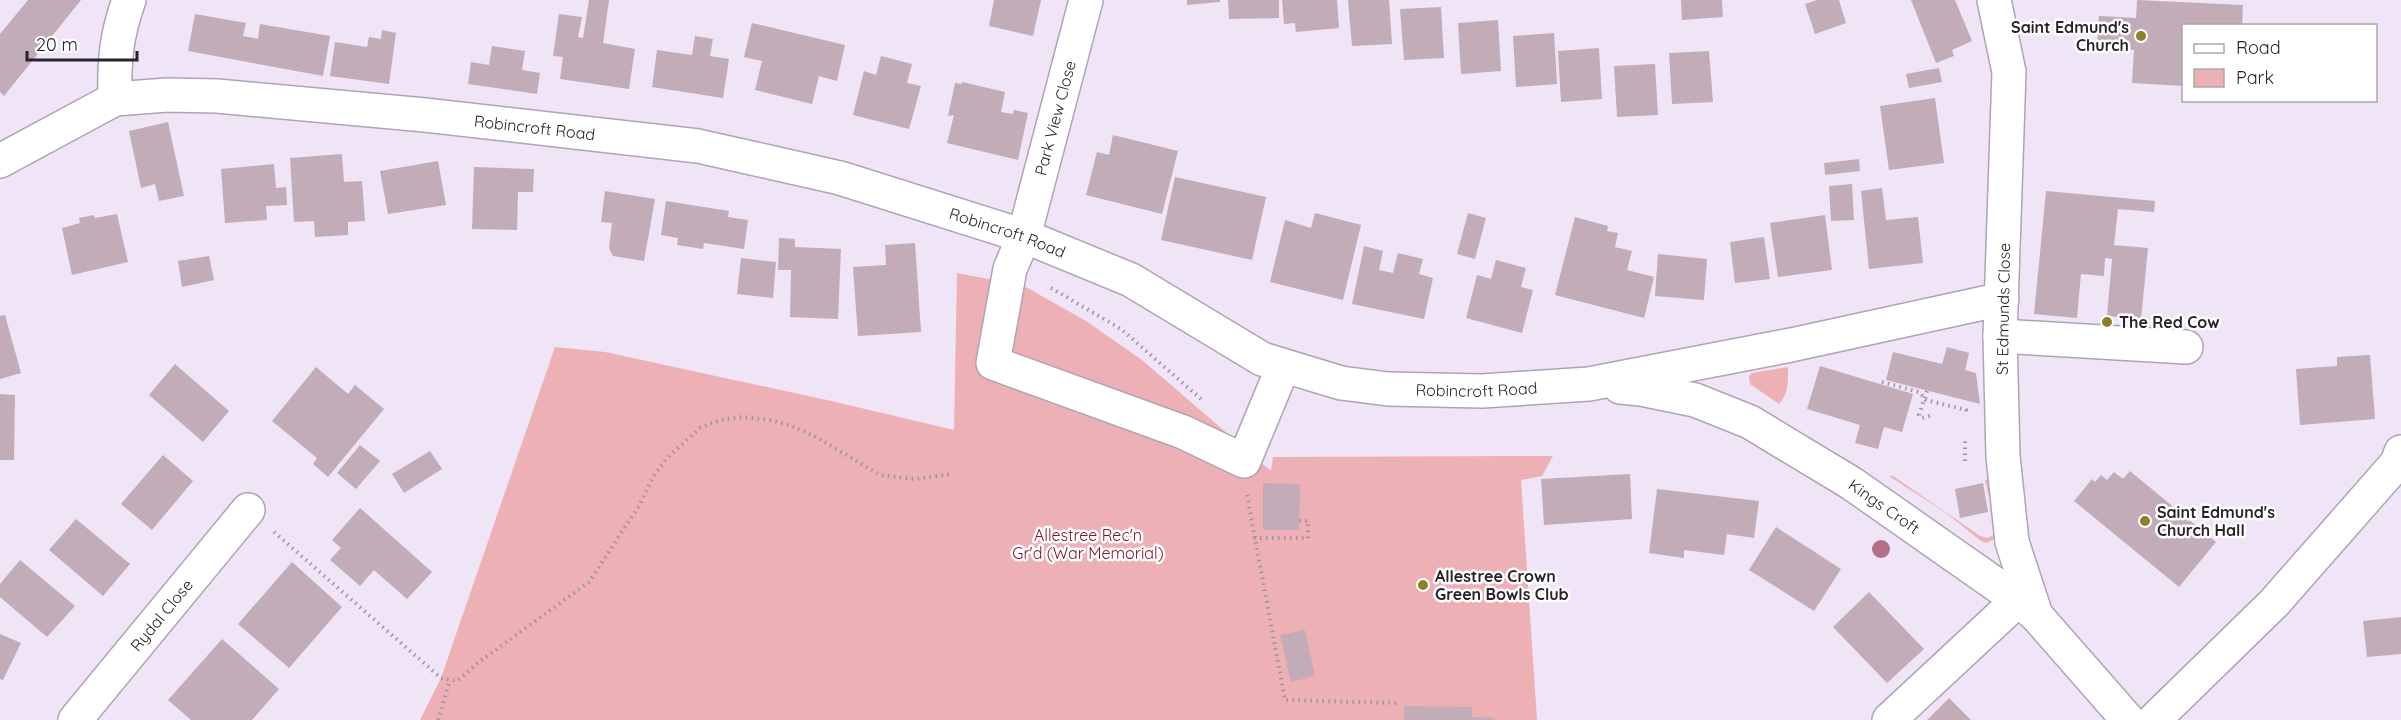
<svg xmlns="http://www.w3.org/2000/svg" width="2401" height="720" font-family="Quicksand,sans-serif">
  <style>
    .green { fill: #ecb0b5 }
    .building { fill: #c1acb8 }
    .lines { fill: none; stroke-linecap: round; stroke-linejoin: round }
    .minor-casing { stroke: #afa3b5; stroke-width: 36 }
    .path { stroke: #9d94a2; stroke-width: 4; stroke-dasharray: 1.5 4.5; stroke-linecap: butt }
    .minor { stroke: #fff; stroke-width: 33 }
    .tree { fill: #b17088 }
    .poi-dot { fill: #8c8128; stroke: #fff; stroke-width: 2 }
    .labels { text-anchor: middle; stroke-width: 5; stroke-linejoin: round; paint-order: stroke }
    .poi-label { font-size: 16px; font-weight: bold; fill: #28232a; stroke: #fff; text-anchor: start }
    .street-label { font-size: 16px; fill: #28232a; stroke: #fff }
    .park-label { font-size: 16px; fill: #7d122d; stroke: #fff }
  </style>
  <rect width="100%" height="100%" fill="#f0e4f7"/>
  <path class="green" d="M957,273L1024,286L1086,321L1142,360L1271,471L1273,457L1553,456L1542,476L1521,480L1537,720H420L441,678L555,347L605,352L827,400L954,430Z
    M1788,367C1788,381 1789,393 1779,404L1750,384L1749,376L1752,373Z
    M1889,476H1893L1980,536L1988,538L1996,533L1997,529L1985,480L1988,479L2000,529L1999,536L1987,543L1981,541L1946,513Z"/>
  <path class="building" d="M28,0H81L4,96L0,92V34Z
    M589,0H609L603,43L635,49L629,89L560,79L563,57L553,56L559,14L582,17L578,37L583,38Z
    M994,0H1041L1033,36L989,26Z
    M1187,0H1220V2L1187,5Z
    M1228,0H1279V18L1229,19Z
    M1282,0H1337L1339,28L1296,32L1295,23L1284,24Z
    M1348,0H1389L1392,44L1352,46Z
    M1681,0H1722L1723,17L1682,20Z
    M1817,0H1839L1846,23L1815,34L1805,4Z
    M1911,0H1955L1972,41L1952,50L1954,56L1936,63Z
    M2137,0L2243,5L2242,26H2184V86L2132,83L2134,50L2097,47L2099,16L2136,18Z
    M1441,7L1444,58L1404,60L1400,9Z
    M195,14L246,23L243,36L258,39L260,24L330,36L323,76L188,51Z
    M1498,20L1501,71L1461,74L1458,23Z
    M752,23L845,45L837,81L819,76L812,104L755,90L762,61L744,57Z
    M382,30L396,33L389,84L330,76L335,42L367,47L369,37L381,39Z
    M1554,33L1557,84L1516,87L1513,36Z
    M695,36L713,39L710,56L729,59L723,98L652,87L657,50L692,55Z
    M492,46L525,51L522,70L540,73L537,94L468,84L471,62L489,65Z
    M1599,48L1602,99L1561,102L1558,51Z
    M1709,51L1713,102L1672,104L1669,53Z
    M881,56L912,64L907,83L921,86L909,129L853,115L864,71L876,75Z
    M1655,64L1658,115L1617,117L1614,66Z
    M1939,68L1942,82L1909,88L1906,74Z
    M962,82L1005,92L1001,112L1013,114L1014,110L1028,113L1018,160L947,143L954,115L948,116L955,83L962,84Z
    M1935,98L1944,163L1889,170L1880,106Z
    M168,122L184,196L159,201L155,184L141,188L129,131Z
    M1113,135L1178,151L1162,214L1086,195L1097,152L1109,155Z
    M342,154L344,182L362,181L365,221L348,222V235L315,237L314,221L294,222L290,158Z
    M1859,159L1860,171L1825,175L1824,163Z
    M438,161L446,205L388,214L380,171Z
    M274,164L276,188L286,187L287,205L266,206L267,220L225,223L221,169Z
    M474,167L534,169L533,192H518L517,230L472,229Z
    M1175,177L1266,197L1252,260L1161,240Z
    M1852,184L1854,220L1831,221L1829,186Z
    M1882,188L1886,220L1918,217L1923,263L1869,269L1861,191Z
    M605,191L655,199L644,261L613,256L609,248L612,223L601,222Z
    M2046,191L2155,201L2154,212L2118,209L2114,245L2148,248L2141,319L2107,316L2112,259L2105,258L2104,276L2081,274L2077,318L2034,314Z
    M666,201L729,211L728,217L748,220L744,249L704,243L703,249L677,245L678,238L661,235Z
    M1315,213L1361,225L1343,300L1270,282L1285,220L1311,228Z
    M1468,213L1486,218L1475,259L1457,254Z
    M117,214L128,262L72,275L62,228L80,223L79,218L94,215L95,218Z
    M1825,215L1832,270L1778,277L1770,223Z
    M1575,217L1608,226L1607,231L1618,233L1615,247L1632,251L1627,270L1654,277L1644,318L1555,295Z
    M1764,237L1770,279L1735,283L1730,242Z
    M779,238L795,239V247L841,249L838,319L790,317L791,270H778Z
    M915,243L921,332L858,336L853,267L886,265L885,245Z
    M1364,246L1383,251L1379,270L1393,273L1398,253L1423,259L1419,274L1433,278L1424,319L1352,304Z
    M1658,254L1707,259L1704,300L1655,296Z
    M209,256L214,280L182,287L178,261Z
    M741,258L776,262L773,298L737,294Z
    M1496,260L1526,268L1521,287L1533,290L1522,333L1466,318L1477,275L1491,279Z
    M5,315L21,373L0,379V316Z
    M1947,347L1969,353L1965,370L1976,373L1980,404L1886,380L1893,352L1942,364Z
    M2370,355L2375,419L2300,425L2296,369L2337,366V357Z
    M175,364L229,411L203,442L149,395Z
    M1820,366L1913,394L1902,432L1884,427L1878,449L1855,443L1860,425L1807,409Z
    M316,367L348,394L355,385L384,409L328,477L313,464L317,458L272,421Z
    M0,394L15,395L14,460H0Z
    M360,445L380,461L356,489L337,473Z
    M430,451L442,469L404,493L392,474Z
    M163,455L193,481L152,530L121,504Z
    M2130,471L2216,542L2179,587L2074,501L2092,479L2095,482L2101,475L2107,480L2114,472L2123,479Z
    M1630,474L1632,519L1544,525L1541,479Z
    M1263,483L1300,484L1299,530H1263Z
    M1983,483L1988,512L1960,518L1955,489Z
    M1657,489L1759,501L1754,538L1727,534L1724,555L1684,550V558L1649,553Z
    M360,508L432,572L407,599L374,570L360,586L330,560L341,548L332,540Z
    M76,519L130,564L103,596L49,550Z
    M1776,527L1841,569L1814,611L1749,570Z
    M20,560L75,606L47,637L0,597V584Z
    M292,562L342,607L289,668L238,624Z
    M1869,592L1924,649L1887,683L1833,627Z
    M2401,617V654L2367,657L2363,621Z
    M1305,630L1315,676L1291,682L1280,635Z
    M0,634L21,643L3,680L0,679Z
    M222,639L279,689L252,720H191L168,700Z
    M1949,698L1971,720H1927Z
    M1404,706L1472,707V717L1495,718V720H1404Z"/>
  <g class="lines">
    <g class="minor-casing">
      <g id="minor">
        <path d="M1086,0L1024,236L1010,269L993,363L1183,432L1244,461L1283,367"/>
        <path d="M1994,0L2009,72L2000,336L2003,456L2012,542L2036,615"/>
        <path d="M115,99C114,62 116,36 129,0"/>
        <path id="s1" d="M0,161L115,99L167,95L217,96L425,115L698,146L840,178L1024,236L1131,280L1262,359L1341,383L1388,389L1482,391L1589,384L1791,345L2002,299"/>
        <path d="M2000,336L2186,347"/>
        <path id="s2" d="M1620,387L1641,389L1695,400L1750,422L1851,483L2018,600L2036,615L2128,720"/>
        <path id="s3" d="M75,720L248,510"/>
        <path d="M1889,720L2018,600"/>
        <path d="M2154,720L2274,603L2397,463L2401,452"/>
      </g>
    </g>
    <path class="path" d="M1051,288L1121,329L1201,399
      M1882,382L1919,392L1926,400L1966,410V412
      M1927,391L1919,415L1922,418L1933,415
      M1965,461V440
      M1247,495L1285,700L1396,703
      M274,532L441,678L457,681L479,662L589,582L639,506L653,477L667,458L700,428L720,420L743,417L770,420L792,426L816,437L880,475L913,479L953,474
      M1254,538H1308V521H1299
      M438,720L450,680"/>
    <use href="#minor" class="minor"/>
  </g>
  <circle class="tree" cx="1881" cy="549" r="9"/>
  <g class="poi-dot">
    <circle cx="2141" cy="36" r="6"/>
    <circle cx="2107" cy="322" r="6"/>
    <circle cx="2145" cy="521" r="6"/>
    <circle cx="1423" cy="585" r="6"/>
  </g>
  <g class="labels">
    <g class="poi-label">
      <text x="2129" y="33" text-anchor="end">Saint Edmund's<tspan x="2129" dy="18">Church</tspan></text>
      <text x="2119" y="328">The Red Cow</text>
      <text x="2157" y="518">Saint Edmund's<tspan x="2157" dy="18">Church Hall</tspan></text>
      <text x="1435" y="582">Allestree Crown<tspan x="1435" dy="18">Green Bowls Club</tspan></text>
    </g>
    <g class="street-label">
      <text transform="translate(1055 118) rotate(-75)" y="6">Park View Close</text>
      <text dy="6" stroke="none"><textPath href="#s1" startOffset="552">Robincroft Road</textPath></text>
      <text dy="6" stroke="none"><textPath href="#s1" startOffset="1038">Robincroft Road</textPath></text>
      <text transform="translate(2003 309) rotate(-89)" y="6">St Edmunds Close</text>
      <text dy="6" stroke="none"><textPath href="#s1" startOffset="1542">Robincroft Road</textPath></text>
      <text dy="6" stroke="none"><textPath href="#s2" startOffset="294">Kings Croft</textPath></text>
      <text dy="6" stroke="none"><textPath href="#s3" startOffset="136">Rydal Close</textPath></text>
    </g>
    <g class="park-label">
      <text x="1088" y="541">Allestree Rec'n<tspan x="1088" dy="18">Gr'd (War Memorial)</tspan></text>
    </g>
  </g>
  <rect x="2182" y="24" width="195" height="78" fill="#ffffff" stroke="#a9a7aa" stroke-width="1.5"/>
  <rect x="2194" y="44" width="30" height="9" fill="#ffffff" stroke="#a9a7aa" stroke-width="1.5"/>
  <text x="2236" y="54" font-size="18" fill="#28232a">Road</text>
  <rect x="2194" y="69" width="30" height="18" fill="#ecb0b5" stroke="#a9a7aa" stroke-width="1.5"/>
  <text x="2236" y="84" font-size="18" fill="#28232a">Park</text>
  <path d="M27 51v9h110v-9" fill="none" stroke="#28232a" stroke-width="3"/>
  <text x="36" y="51" font-size="18" fill="#28232a" stroke="#ffffff" stroke-width="4.5" paint-order="stroke">20 m</text>
</svg>
